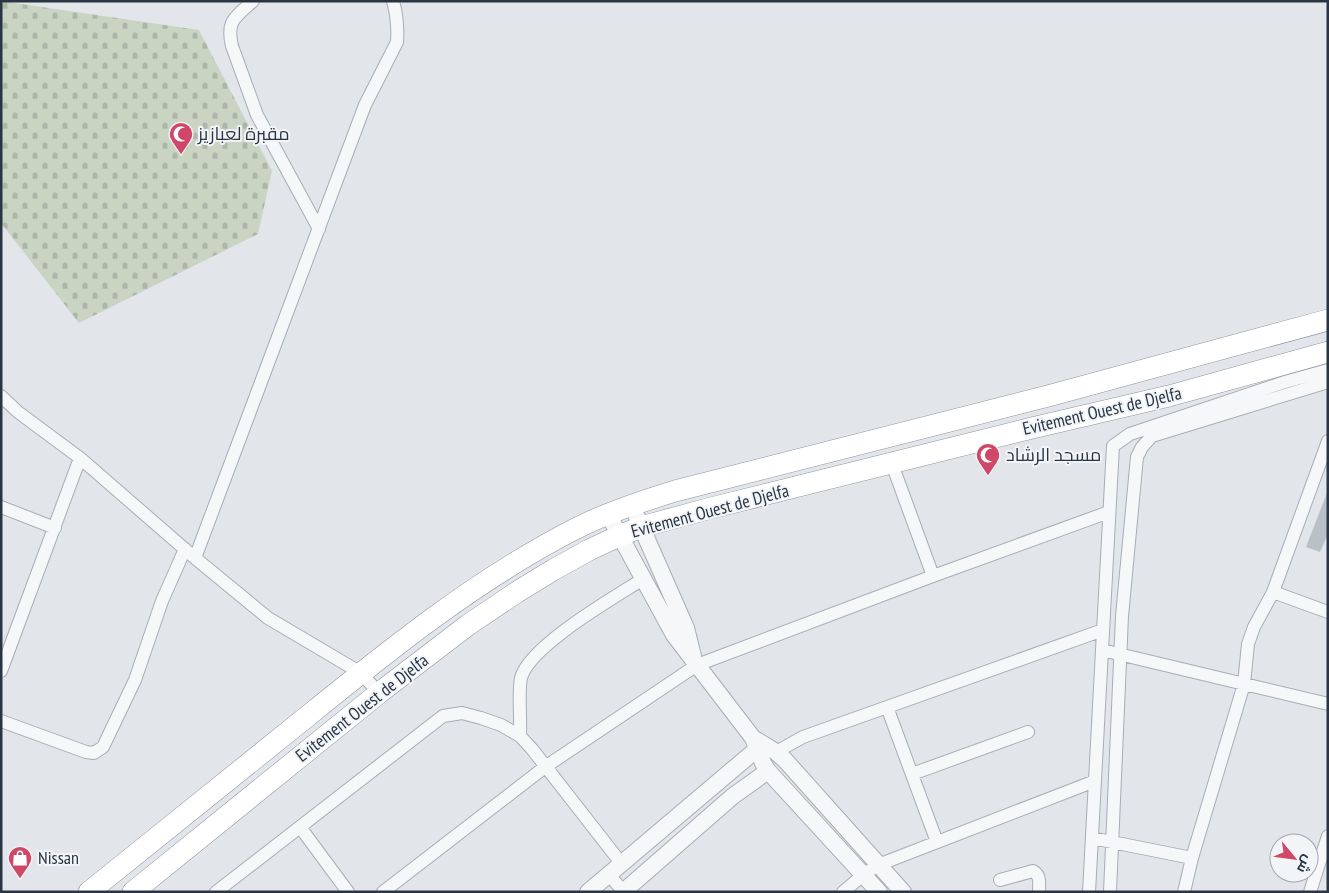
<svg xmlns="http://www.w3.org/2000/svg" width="1329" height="893" font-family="'PT Sans Narrow',Cairo,sans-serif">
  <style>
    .cemetery { fill: url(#cemetery-stones) }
    .building { fill: #b9c0c8 }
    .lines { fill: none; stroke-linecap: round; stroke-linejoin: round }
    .minor-casing { stroke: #a7adb5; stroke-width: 14 }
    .tertiary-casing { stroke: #a7adb5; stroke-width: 18 }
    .trunk-casing { stroke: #8995a1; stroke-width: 22 }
    .minor { stroke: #f5f7f9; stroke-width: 12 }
    .tertiary { stroke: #f5f7f9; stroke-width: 16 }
    .trunk { stroke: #fff; stroke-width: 21 }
    .labels { text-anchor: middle; stroke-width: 4; stroke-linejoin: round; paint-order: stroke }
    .poi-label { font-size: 18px; fill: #2a3543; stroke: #f2f5f8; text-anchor: start }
    .street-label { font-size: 18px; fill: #2a3543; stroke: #f2f5f8 }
  </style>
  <defs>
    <pattern id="cemetery-stones" width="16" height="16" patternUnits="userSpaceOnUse" patternTransform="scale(1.25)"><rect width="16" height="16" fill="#c9d4c3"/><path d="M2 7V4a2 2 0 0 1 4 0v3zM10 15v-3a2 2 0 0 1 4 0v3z" fill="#adb7a9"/></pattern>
  </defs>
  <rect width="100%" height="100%" fill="#e2e6eb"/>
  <path class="cemetery" d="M1,1L199,30L272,171L258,234L79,323L1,223Z"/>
  <path class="building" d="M1327,493L1328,534L1320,552L1306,547Z"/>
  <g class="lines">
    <g class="minor-casing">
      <path id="minor" d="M253,1C235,17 226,21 232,46L257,115L319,229
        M1,396L18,412L80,458L195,558L268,618L361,673L379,693
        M1328,441L1273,592L1328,612
        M892,464L933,576
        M1,507L55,528
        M195,558L365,105L397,42C398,27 397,15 393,1
        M1102,650L1328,704
        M1,671L80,458
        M887,707L937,842
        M1,721L86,752L94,753L103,747L135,680L162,601L185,549
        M520,736C521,721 518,691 521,678C529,646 615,597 643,579
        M776,752L803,737L1103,630
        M912,774L1028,732
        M300,827L348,892
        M1092,838L1192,858
        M608,874L624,892
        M1000,880L1033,871C1041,875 1039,884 1039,892
        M216,892L443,716L462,713L481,718L501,725L520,736L532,749L621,863
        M383,892L545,767L697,665L933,576L1109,512
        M843,892L863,875L878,865L1095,781
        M1089,892L1113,446L1130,434L1285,382L1328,370
        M1110,892L1122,616L1137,457L1142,447L1152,436L1328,382
        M1184,892L1192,858L1244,684L1248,644L1254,627L1273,592
        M1310,892L1328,836"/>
    </g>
    <g class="tertiary-casing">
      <path id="tertiary" d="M608,514L674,635L753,738L763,763L768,771L879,892
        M637,517L686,628L693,656
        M753,738L776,752L785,760L903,892
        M588,892L757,749
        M623,892L733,796L768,771"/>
    </g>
    <g class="trunk-casing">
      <path id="trunk" d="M89,892C161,834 233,776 304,719C389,650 476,580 573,530C606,513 640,502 675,491L1048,396L1328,320
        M133,892L379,693L468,625L517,592L553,570L589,550L619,536L641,527L711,508L1032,428L1169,396L1328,352"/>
    </g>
    <use href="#minor" class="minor"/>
    <use href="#tertiary" class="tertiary"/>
    <use href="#trunk" class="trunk"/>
  </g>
  <defs>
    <g id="mosque-pin" transform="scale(1.25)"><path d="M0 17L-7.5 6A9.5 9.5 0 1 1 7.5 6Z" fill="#cf4769" stroke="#f2f5f8"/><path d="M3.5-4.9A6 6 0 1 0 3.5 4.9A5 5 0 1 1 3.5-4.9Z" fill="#fff"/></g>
    <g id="shop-pin" transform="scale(1.25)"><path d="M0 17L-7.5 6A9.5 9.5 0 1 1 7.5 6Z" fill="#cf4769" stroke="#f2f5f8"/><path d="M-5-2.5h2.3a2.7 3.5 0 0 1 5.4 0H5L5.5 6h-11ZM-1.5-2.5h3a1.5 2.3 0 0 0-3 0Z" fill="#fff"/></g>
  </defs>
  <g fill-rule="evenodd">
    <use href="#mosque-pin" x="181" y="134"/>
    <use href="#mosque-pin" x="988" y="455"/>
    <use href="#shop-pin" x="20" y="858"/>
  </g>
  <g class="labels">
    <g class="poi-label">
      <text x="198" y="140">مقبرة لعبازيز</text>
      <text x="1006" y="461">مسجد الرشاد</text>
      <text x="38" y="864">Nissan</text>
    </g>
    <g class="street-label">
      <text transform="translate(1102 411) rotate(-13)" y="6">Evitement Ouest de Djelfa</text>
      <text transform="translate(710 511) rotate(-15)" y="6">Evitement Ouest de Djelfa</text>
      <text transform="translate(362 708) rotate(-38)" y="6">Evitement Ouest de Djelfa</text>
    </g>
  </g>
  <rect width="1329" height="893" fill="none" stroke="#2a3543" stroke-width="5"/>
  <g transform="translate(1294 858) rotate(119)"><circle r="24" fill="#f2f5f8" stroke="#a2a8b0"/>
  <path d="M0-4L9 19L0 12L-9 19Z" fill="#cf4769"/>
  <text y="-8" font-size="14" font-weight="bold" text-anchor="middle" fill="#2a3543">ش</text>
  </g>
</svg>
